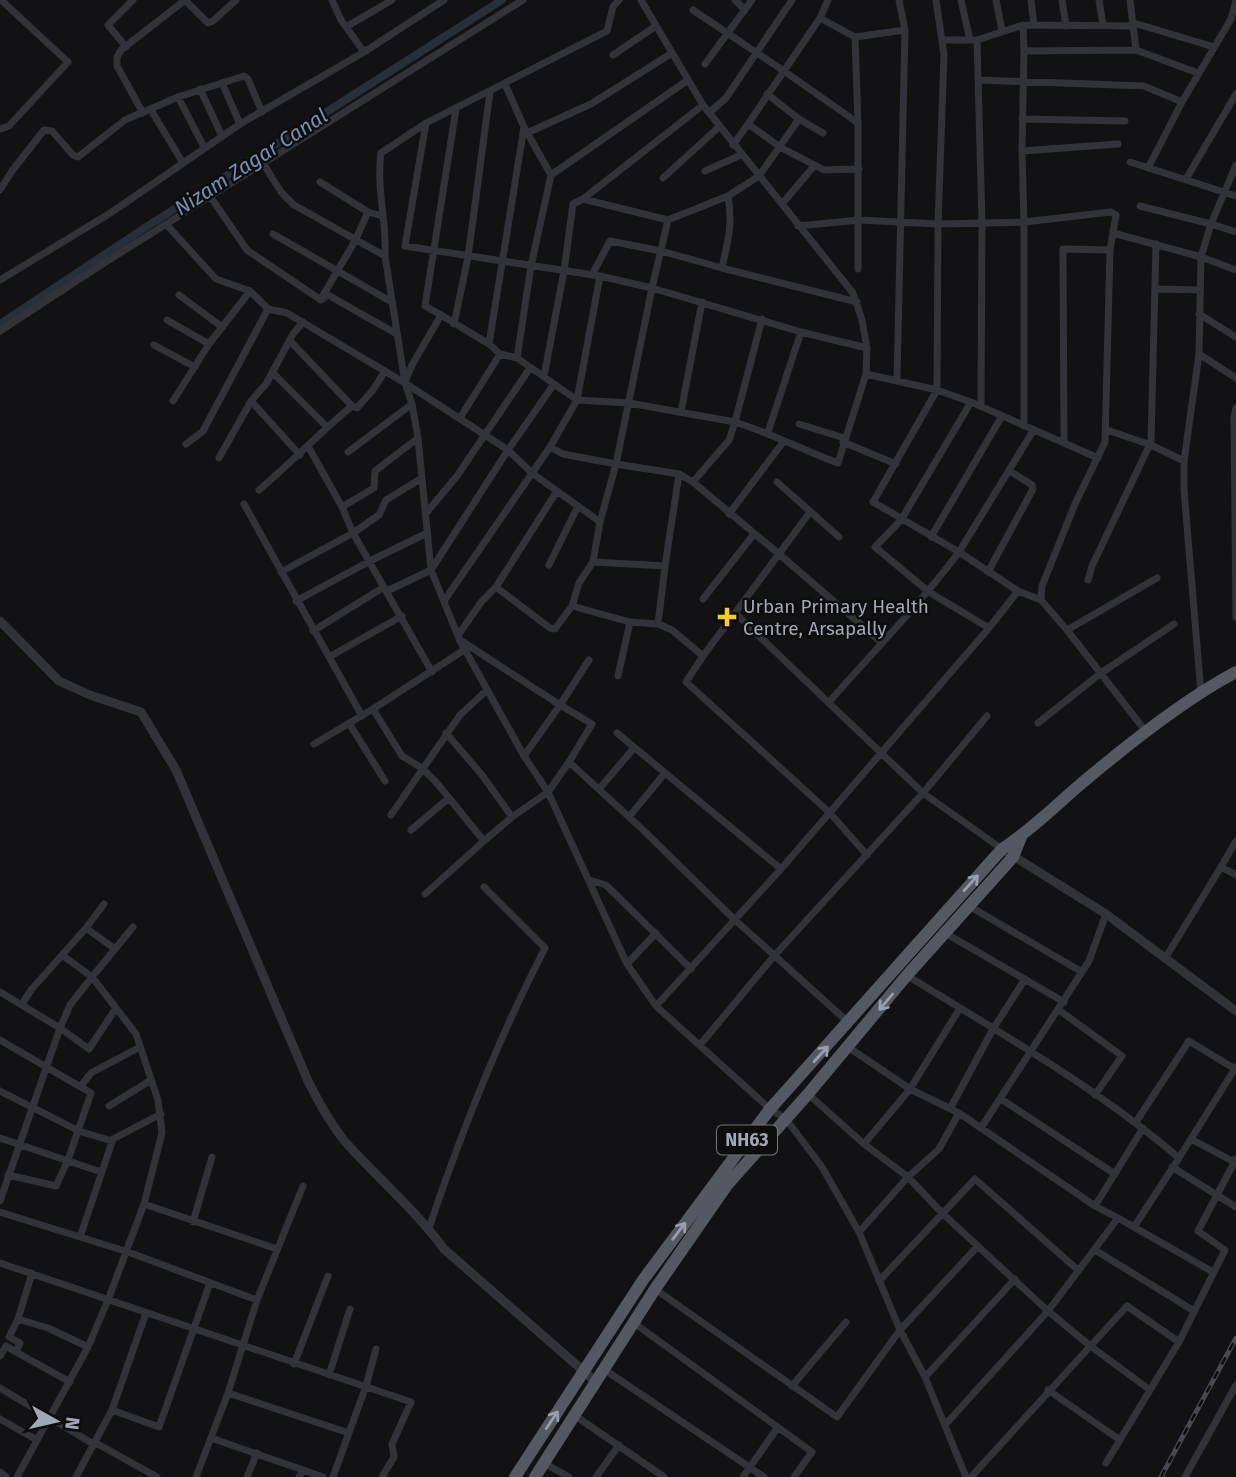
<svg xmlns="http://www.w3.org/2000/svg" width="1236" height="1477" font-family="'Fira Sans',sans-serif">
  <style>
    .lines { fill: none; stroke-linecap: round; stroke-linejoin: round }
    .canal { stroke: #272f38; stroke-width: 8 }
    .minor { stroke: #323339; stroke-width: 7 }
    .tertiary { stroke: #323339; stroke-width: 9 }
    .trunk { stroke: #565861; stroke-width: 12 }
    .rail-casing { stroke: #474850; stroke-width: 5 }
    .rail { stroke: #0d0d0e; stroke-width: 2.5; stroke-dasharray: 8; stroke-linecap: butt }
    .oneway { stroke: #9a9ead }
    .poi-dot { fill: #ffcb1e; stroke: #0d0d0e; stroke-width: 2.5 }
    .labels { text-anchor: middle; stroke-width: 5; stroke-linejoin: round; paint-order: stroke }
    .shield { fill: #0d0d0e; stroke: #757883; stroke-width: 2 }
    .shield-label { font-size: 18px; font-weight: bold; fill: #a2a6b5 }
    .poi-label { font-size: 19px; fill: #a2a6b5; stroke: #0d0d0e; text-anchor: start }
    .water-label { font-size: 21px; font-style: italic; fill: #7590b4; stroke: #0d0d0e }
  </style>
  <rect width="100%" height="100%" fill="#121113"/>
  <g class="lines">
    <path class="canal" d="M0,324L140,231L502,0"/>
    <path class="minor" d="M185,0L208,23L213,21L236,0
      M332,0L341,20L364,52
      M641,0L703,105L853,293L862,320L867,348L866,374L838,463C803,450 770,433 735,422L762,319
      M735,0L745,10
      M961,0L970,40
      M996,0L1002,31
      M1031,0L1034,25
      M1062,0L1066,26
      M1099,0L1103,25
      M1130,0L1136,50
      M693,10L784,71L820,18L828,0
      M820,18L855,37L905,30
      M1134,23L1214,47
      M1023,25L1024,51
      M346,27L392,0
      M855,37L858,123V269
      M943,40H977L1023,25L1134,26
      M977,40L982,222L981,406
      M126,47L108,25L133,0
      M613,55L656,26
      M705,64L752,0
      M979,80L1144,86L1182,102
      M222,83L240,124
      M200,89L222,136
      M767,94L799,119L823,133
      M178,97L204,147
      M151,110L183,163
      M710,112L726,98L792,0
      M143,113L117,66V57L121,50L185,0
      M1022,119L1125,121
      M426,123L405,246L600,276L652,288L616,464L563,454L550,447
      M858,123L784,71L748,124L780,147L824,170L859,169
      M0,129L9,126L68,62L1,0
      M527,133L591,104L672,53
      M733,145L748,124
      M1022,151L1118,144
      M1130,162L1236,196
      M263,163L281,192L294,205L385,256
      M1148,168L1182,102L1231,19L1236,1
      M705,171L741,155
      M551,175L688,80
      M663,178L720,126
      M1186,179L1236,94
      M320,182L368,212
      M0,190L12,171L44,130L52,131L73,155L78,157L125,120L178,97L244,76L248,79L262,112
      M210,196L247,250L321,300L328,295L395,333
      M728,196C733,224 728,241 722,268L857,302
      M583,199L668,220L728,196L759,176L799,119
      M782,204L814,166
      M1140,206L1211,224L1236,232
      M668,220L652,288L801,332L867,348
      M166,224L216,279L250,291L268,309L287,313L405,383L385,256C387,221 376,189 381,153L426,123L607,31L613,7L619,0
      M798,226L859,220L938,224L1024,222L1111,212L1116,215L1110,250L1105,442L1075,504L1042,586L1041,600L1067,630L1147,733
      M1113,233L1201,257L1236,270
      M273,234L390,301
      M592,275L610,241L661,251L722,268
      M0,280L112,212L240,124L364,52L444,0
      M1156,289L1200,290
      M179,295L222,327
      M322,297L355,241L368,212L382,216
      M1199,314L1236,337
      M441,315L425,306L456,109
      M167,320L209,344
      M454,324L468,257L490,92
      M0,331L104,263L523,0
      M290,341L352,406
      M489,344L524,127L505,84
      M154,345L195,367
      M1199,354L1236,378
      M517,358L531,266L551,175L524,127
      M273,373L327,427
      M866,374L937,390L971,402L1064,443
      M544,376L564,271L573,204L583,199L703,105
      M897,380L905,30L899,0
      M405,382L412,365L441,315L489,344L500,354L517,358L577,400L629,403L735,422L729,440L693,482
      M173,401L209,344L250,291
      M251,401L300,455
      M971,402L901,520L875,547L929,592L989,628
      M1236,408L1234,418L1236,617
      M681,412L702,302
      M460,418L500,354
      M799,424L844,438
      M1024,426V222L1022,151L1024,51L1136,50L1198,73
      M1107,430L1151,445L1184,461
      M1033,431L959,552L1018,591L1041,600
      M768,432L801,332
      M843,442L896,464
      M186,444L203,431L268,309
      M308,446L342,507L353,533L432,672
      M348,452L412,404
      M219,458L251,401L266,384L293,334L303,322
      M1098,458L1064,443L1063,249L1110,250
      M777,482L839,537
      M259,490C291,463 319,433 352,406L357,408L373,390L385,371
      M557,491L496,587L482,601L461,631L458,636L459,639L524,756L548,792L627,964L656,1006L770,1109L786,1119L822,1167L859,1232L900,1330L925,1377L966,1477
      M244,504L362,716
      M342,507L374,488L375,471L418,438
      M427,512L457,476L530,368
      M729,514L784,441
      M931,537L1002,416
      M549,565L578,506
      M665,566L679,474
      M281,572L353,533L379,515L386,500L422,478
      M988,572L1033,489L1032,485L1010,471
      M1088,580L1092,566L1151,442L1156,244
      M496,587L550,628L555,629L572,606L579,583L593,562
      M387,591L431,570L508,450L554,384
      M703,599L754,534
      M296,601L370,561L427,533
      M444,601L550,447L577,400L600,276
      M572,606L630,622
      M736,614L923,793L1002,849
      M1067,630L1157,578
      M313,631L384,587
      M458,636L431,570L418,438L412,404L405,383L508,450L532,473L600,522
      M460,640L560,705L524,756
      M464,650L373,709L402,756L422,768L436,782L484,841L512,817L548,792L569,762L592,724L560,705L589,660
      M703,656L672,630L658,624L665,566L593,562L600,522L616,464L679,474L693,482L779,554L810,512
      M329,657L402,616
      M618,676L630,622L658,624
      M1201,693L1184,490V461L1199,354L1201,257L1211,224L1236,165
      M829,702C873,652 919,605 959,552L873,502L937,390L938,224L944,55L936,0
      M349,723L385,781
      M1038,723L1101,673L1174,624
      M446,733L482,775L512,817
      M617,733L781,869
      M314,744L373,709
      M569,762L641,828L734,919L848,1022
      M599,789L634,748
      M391,815L460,715L487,690
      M629,817L664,774
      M411,830L449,798
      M1236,841L1221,867L1236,875
      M867,855L830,813L686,682L703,656L779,554L881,642
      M589,880L606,885L691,969
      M425,894L484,841
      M969,906L1082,972
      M86,928L104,904
      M945,933L1064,1002
      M115,949L133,927
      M1166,957L1221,867
      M627,964L656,933
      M908,976C1000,1033 1096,1087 1179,1158L1236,1067
      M0,992L60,1028L70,1005L92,977L62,955L86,928L115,949L92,977L116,1008L89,1049L60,1028L0,1201
      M22,1004L31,990L62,955
      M656,1006L781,869L989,628L1018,591
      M1059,1010L1122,1056L1095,1095
      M0,1040L91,1093L68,1160L56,1186L8,1175
      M700,1045L774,956L923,793L987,716
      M848,1047L910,1089L959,1113L1095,1206
      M81,1086L91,1073L140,1047
      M0,1091L79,1131L112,1141
      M808,1094L864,1144L908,1177L942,1213L1048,1311L1089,1345L1150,1390
      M1001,1099L1115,1174
      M109,1106L151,1080
      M951,1107L993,1029L1025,979
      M161,1114L113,1139L80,1237L128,1252L257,1300
      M1136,1122L1189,1041L1235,1069
      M981,1128L1089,961L1106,914
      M0,1138L101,1172
      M1191,1139L1236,1163
      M864,1144L910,1089L960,1008
      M1172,1167L1236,1207
      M144,1204L277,1249
      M0,1212L80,1237
      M1118,1218L1213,1272
      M193,1222L212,1157
      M1134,1227L1179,1158
      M429,1228C461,1133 499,1037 545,948L484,887
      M859,1232L908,1177L939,1149L959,1113
      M1095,1250L1194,1311
      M0,1263L411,1402L392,1444L394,1457L382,1477
      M32,1273L18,1319L9,1337L20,1343L16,1352L70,1382
      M879,1281L975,1179L1078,1270
      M655,1289L837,1417L900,1330L977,1247
      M18,1319L48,1328L88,1347
      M634,1323L812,1452L794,1477
      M0,1356L6,1346L16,1352
      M294,1364L328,1276
      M605,1370L764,1477
      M329,1375L350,1309
      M925,1377L1015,1279
      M792,1386L846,1322
      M0,1388L95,1445
      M1048,1390L1120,1440
      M228,1393L349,1433
      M112,1410L159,1427L210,1283
      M574,1415L664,1477
      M0,1419L37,1440
      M945,1425L1048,1311L1118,1218L1095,1206L1143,1128
      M211,1438L303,1470
      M96,1443L157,1477
      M544,1463L569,1477
      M1106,1463L1179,1342
      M17,1477L88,1347L108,1300L144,1204L162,1133L158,1100L136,1034L116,1008
      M76,1477L112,1410L146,1313
      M196,1477L228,1393L257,1300L303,1186
      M247,1477L257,1453
      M299,1477L303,1470L323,1477
      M333,1477L366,1386L376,1349
      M596,1477L619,1445
      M743,1477L778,1427
      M971,1477L1127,1306L1179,1342L1225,1250L1198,1231L1236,1159
      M1185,1477L1236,1385"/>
    <path class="tertiary" d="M0,621L59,681L90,695L141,712L176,770L308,1081C319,1103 332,1127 348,1145C380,1180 416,1211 444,1249L596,1382
      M1002,849L1106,914L1236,1011
      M0,1473L5,1477"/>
    <path class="trunk" d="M515,1477L643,1280L770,1109L1002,849C1031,830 1055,806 1082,783C1127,745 1183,700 1236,672
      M535,1477L655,1289L727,1185L808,1094L908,974L1013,857L1021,837"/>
    <g class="rail-casing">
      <path id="rail" d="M1161,1477L1236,1338"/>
    </g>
    <use href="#rail" class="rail"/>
  </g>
  <defs><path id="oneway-shaft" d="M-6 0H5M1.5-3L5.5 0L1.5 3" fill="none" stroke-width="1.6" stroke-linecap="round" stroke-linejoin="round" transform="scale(1.75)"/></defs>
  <g class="oneway">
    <use href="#oneway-shaft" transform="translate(971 883) rotate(-48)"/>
    <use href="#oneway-shaft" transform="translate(886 1002) rotate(130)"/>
    <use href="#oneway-shaft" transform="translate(821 1054) rotate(-48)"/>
    <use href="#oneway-shaft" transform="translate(679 1231) rotate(-53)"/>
    <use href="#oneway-shaft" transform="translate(552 1420) rotate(-56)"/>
  </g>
  <path class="poi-dot" d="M723.5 606.5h7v7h7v7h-7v7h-7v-7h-7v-7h7z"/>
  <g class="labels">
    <rect class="shield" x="717" y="1125.5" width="60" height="29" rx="5"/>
    <g class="shield-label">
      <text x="747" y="1146">NH63</text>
    </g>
    <g class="poi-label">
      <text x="743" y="613">Urban Primary Health<tspan x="743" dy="22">Centre, Arsapally</tspan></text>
    </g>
    <g class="water-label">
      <text transform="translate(251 162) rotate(-33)" y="7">Nizam Zagar Canal</text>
    </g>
  </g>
  <g transform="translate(56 1421) rotate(98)" stroke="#0d0d0e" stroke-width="5" paint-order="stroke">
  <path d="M0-5L12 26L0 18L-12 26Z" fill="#a2a6b5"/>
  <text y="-10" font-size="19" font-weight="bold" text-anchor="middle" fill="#a2a6b5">N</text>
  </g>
</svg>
